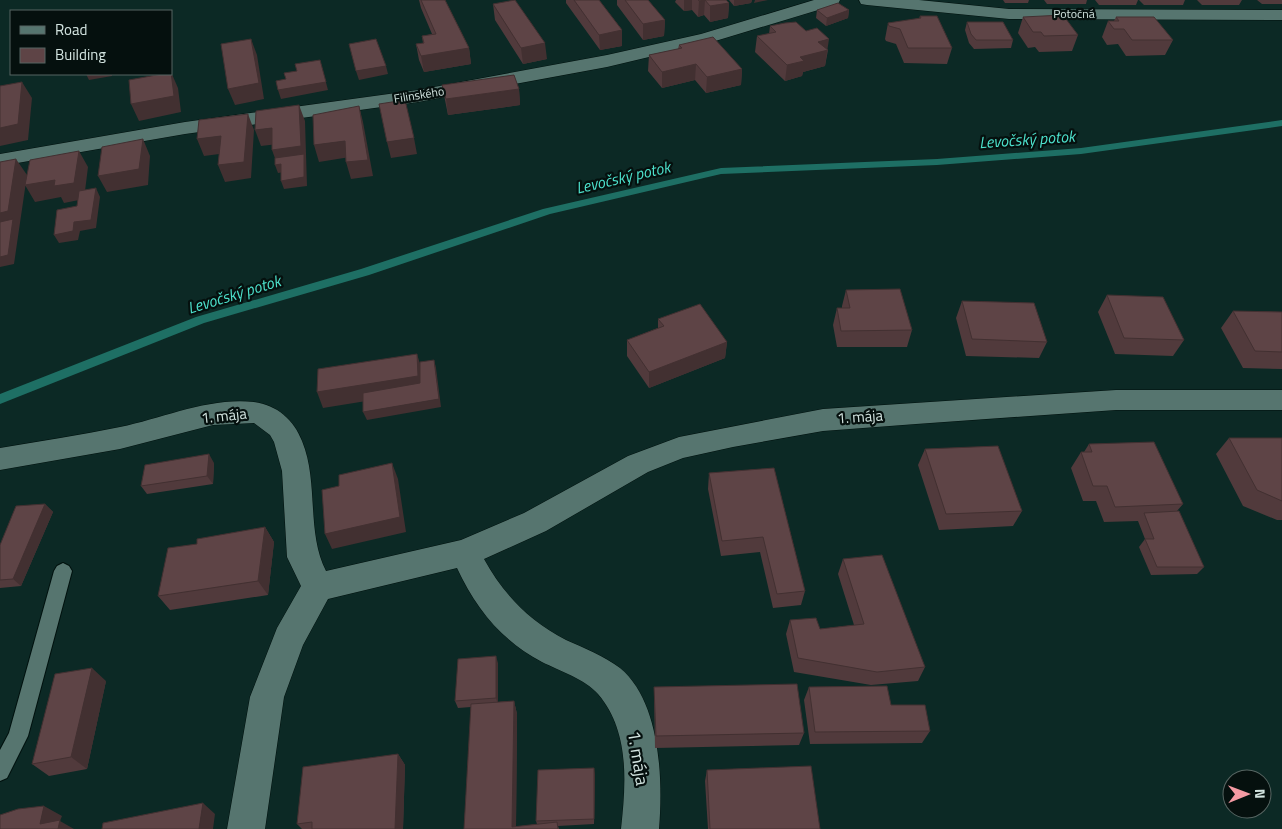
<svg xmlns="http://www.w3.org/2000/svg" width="1282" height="829" font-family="'Titillium Web',sans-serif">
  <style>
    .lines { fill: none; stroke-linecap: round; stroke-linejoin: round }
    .stream { fill: #1e6f64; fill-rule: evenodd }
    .service-casing { stroke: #00110e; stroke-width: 2 }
    .minor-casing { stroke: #00110e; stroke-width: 1 }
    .service { fill: #56756f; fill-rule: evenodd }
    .minor { fill: #56756f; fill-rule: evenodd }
    .wall { fill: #513a3c }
    .shaded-wall { fill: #423031 }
    .building { fill: #5e4446; stroke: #423031 }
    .labels { text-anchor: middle; stroke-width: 4.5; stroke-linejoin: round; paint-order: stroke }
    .far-street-label { font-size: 12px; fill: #d3e4e0; stroke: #05100e }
    .street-label { font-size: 15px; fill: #d3e4e0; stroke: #05100e }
    .water-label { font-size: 16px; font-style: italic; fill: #4ce0cb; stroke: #05100e }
    .near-street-label { font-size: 18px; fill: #d3e4e0; stroke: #05100e }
  </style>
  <rect width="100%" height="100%" fill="#0c2925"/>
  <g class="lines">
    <path class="stream" d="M1282,120V126L1081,154L937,165L721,174L550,214L369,275L204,323L0,404V394L196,317L361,269L543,209L721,168L937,159L1081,148Z"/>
    <g class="service-casing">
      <path id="service" d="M63,563L69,566L72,571L28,736L7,778L0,781V750L9,733L54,571L57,566Z"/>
    </g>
    <g class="minor-casing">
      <path id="minor" d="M814,0H840L838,4L712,42L607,67L418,102L185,134L0,166V154L185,122L418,90L607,55L701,34Z
        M859,0H919L1009,9L1282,10V20L1009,19L867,5L861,4Z
        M1116,390H1282V410H1116L916,424L823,431L733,447L683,458L648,472L546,531L484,559C504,595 529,621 566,640C584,648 604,656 620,668C661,702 663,781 659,829H621C626,784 630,731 598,694C585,679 560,671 542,662C502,641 476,609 457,568L328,599L303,645L284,697L265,829H227L250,697L277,628L301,586L287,557L282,471L274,442L270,435L254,423L213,425L120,449L0,470V448C40,441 81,435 120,427C164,418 209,397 254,402C277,405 294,420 302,441C319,482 306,532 326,571L461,540L524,513L628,456L679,437L823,409Z"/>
    </g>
    <use href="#service" class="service"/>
    <use href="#minor" class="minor"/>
  </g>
  <path class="wall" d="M419,0H445L469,48L471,64L424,72L419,60L416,44L423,43L422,36L432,34L421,8Z
    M566,0H599L622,30V46L600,50L566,3Z
    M617,0H648L665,20L664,36L643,40L617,5Z
    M676,0H726L729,3L728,18L710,22L704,15L698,17L692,10L684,11L675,2Z
    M729,0H752L751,3L734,6Z
    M1003,0H1029L1028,3H1005Z
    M1044,0H1087L1086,4H1047Z
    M1095,0H1138L1136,5H1099Z
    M1139,0H1185L1183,5H1144Z
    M1197,0H1242L1239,5H1202Z
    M1257,0H1282V4H1262Z
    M493,4L547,59L523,64L495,20Z
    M817,10H849L848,18L826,26L816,18Z
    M920,16L952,48L947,64L904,63L896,44L886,41L885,39L888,23L919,19Z
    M1023,17L1078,35L1072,51L1039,52L1035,47L1028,48L1018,33Z
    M1116,17L1173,40L1165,55L1126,56L1118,44L1107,45L1102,37L1108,21H1114Z
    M967,22L1013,40L1011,48L974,49L969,43L965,30Z
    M770,26L827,50H828L825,66L803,72L802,76L785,81L755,52L757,36L769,34Z
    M679,45L742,69L741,85L706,93L695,80L662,88L648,71L649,55L678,49Z
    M442,85L519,89L520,105L448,115Z
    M846,290L912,330L907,347H837L833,325L837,308H842V306Z
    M1107,295L1184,340L1173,356L1115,354L1098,312Z
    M962,301L1047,342L1039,358L966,356L956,318Z
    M1233,311L1282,312V369L1243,368L1221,328Z
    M658,319L727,342L725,358L649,388L627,356V340L658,328Z
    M1229,438H1282V520H1277L1243,506L1216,454Z
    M1089,444L1183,504L1177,511L1204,567L1197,574L1151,575L1139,547L1145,539L1138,521L1104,522L1096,501H1083L1071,468L1081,452H1084Z
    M925,449L1022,511L1013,526L939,530L918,465Z
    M214,463L213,484L147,494L141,486Z
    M774,468L805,591L801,605L773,608L760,552L721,556L708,489L709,473Z
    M45,504L53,512L21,586L0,588V545Z
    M265,527L274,542L268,595L170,610L158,596L197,544Z
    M843,559L925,667L918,681L871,685L794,672L786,634L790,620L820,629L854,625L838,574Z
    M498,663V702L514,701L517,714L516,827L537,824L536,821L595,774L594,824L558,826L559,829H464L471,707L458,708L455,701Z
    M106,681L87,769L49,776L32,764Z
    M654,687L804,733L799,745L655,748Z
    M809,687L891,705L930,731L922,743L810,744L804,700Z
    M398,754L405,765L403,829H302L297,824Z
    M707,770L820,829H708L705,781Z"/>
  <path class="shaded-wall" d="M684,0H692V10L684,11Z
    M705,0L704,15L698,17L699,1Z
    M734,0H752L751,3L734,6Z
    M755,0H768L754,3Z
    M729,3L728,18L710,22V6Z
    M849,10L848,18L826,26L827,18Z
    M665,20L664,36L643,40V24Z
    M622,30V46L600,50L599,35Z
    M251,39L257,55L264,99L235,105L228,89Z
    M829,39L825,66L803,72L802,76L785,81L787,65L800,57L818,42Z
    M545,43L547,59L523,64L521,48Z
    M469,48L471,64L424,72L421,56Z
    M320,60L328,90L281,99L278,90Z
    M696,64L695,80L662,88V72Z
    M386,66L388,74L359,80L356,71Z
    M742,69L741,85L706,93L707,77Z
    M171,72L178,88L181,112L139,121L131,104Z
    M86,74H112V76L89,80Z
    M22,82L32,98L28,140L0,146V128Z
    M519,89L520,105L448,115L446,99Z
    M299,105L305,121L307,186L284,189L281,181L284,172L278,173L275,165L277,164L272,150Z
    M359,106L363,122L373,176L351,179L346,162Z
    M248,114L254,130L251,178L225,182L218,165Z
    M272,128L278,144L261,146L255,130Z
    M221,136L227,153L204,156L197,139Z
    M414,138L417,154L391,158L387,142Z
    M143,139L150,156L148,185L107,192L98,176Z
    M345,141L350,157L319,162L314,145Z
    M79,151L88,167L84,199L64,203L61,197L35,202L25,185Z
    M16,159L27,175L14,264L0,267V213Z
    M96,188L100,197L96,228L80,231L78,240L59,243L54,235L74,222Z
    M727,342L725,358L649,388V372Z
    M417,354L422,370V392L323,408L317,392Z
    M434,360L436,368L441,407L367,420L363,412L439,399Z
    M209,454L214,463L213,484L207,476Z
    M392,463L398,479L406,532L332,549L325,534Z
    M45,504L53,512L21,586L13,579Z
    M265,527L274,542L268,595L258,581Z
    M496,656L498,663V705L496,698Z
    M92,668L106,681L87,769L71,757Z
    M514,701L517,714L516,829L512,827Z
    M398,754L405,765L403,829H395Z
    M594,768L595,774L594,824Z
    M203,803L215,814L213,829H199Z
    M44,806L62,816L60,821L74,829H49L40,824Z"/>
  <path class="building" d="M421,0H445L469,48L421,56L416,44L424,43L422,36L436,34Z
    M515,0L545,43L521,48L493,4Z
    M574,0H599L622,30L599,35Z
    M625,0H648L665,20L643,24Z
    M698,0H726L729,3L710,6L705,0L699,1Z
    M838,3L849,10L827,18L817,10Z
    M1063,15L1078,35L1044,36L1041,32H1033L1023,17Z
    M920,16H937L952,48H908L900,29L889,26L888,23L921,18Z
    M1116,17H1154L1173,40H1132L1124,29H1114L1108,21H1119Z
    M796,22L806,31L817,28L829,39L818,42L828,50L800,57L804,61L787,65L757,36L776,32L770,26L785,23Z
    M967,22H1003L1013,40H976L971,34Z
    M713,37L742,69L707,77L696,64L662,72L649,55L682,48L679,45Z
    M251,39L259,83L228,89L221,44Z
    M376,39L386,66L356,71L349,44Z
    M320,60L326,82L278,90L276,81L286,79L284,73L297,71L295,64Z
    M171,72L174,96L131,104L129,80L162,74H171Z
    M514,75L519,89L446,99L442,85Z
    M22,82L18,124L0,128V86Z
    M405,100L414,138L387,142L379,104Z
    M299,105L301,146L272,150V128L255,130L256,111Z
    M359,106L368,160L346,162L345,141L314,145L313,115Z
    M248,114L244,162L218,165L221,136L197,139L199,120Z
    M143,139L139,169L98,176L102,147Z
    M79,151L74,183L54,186L55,180L25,185L30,160Z
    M304,154V177L281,181V164L275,165V158Z
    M16,159L8,211L0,213V162Z
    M96,188L91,220L74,222L73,231L54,235L57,210L77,206L79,191Z
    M13,219L8,255L0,257V222Z
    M900,289L912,330L841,331L837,308H850L846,290Z
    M1107,295L1163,297L1184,340L1124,338Z
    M962,301L1034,303L1047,342L972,339Z
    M700,304L727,342L649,372L627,340L664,326L658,319Z
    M1233,311L1282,312V352L1255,351Z
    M417,354L418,376L317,392L318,369Z
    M434,360L439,399L363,412V393L420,383V362Z
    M1229,438H1282V501L1257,490Z
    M1154,442L1183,504L1115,507L1107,486H1093L1081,452H1092L1089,444Z
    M998,446L1022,511L946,514L925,449Z
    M209,454L207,476L141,486L145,465Z
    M392,463L400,517L325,534L322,490L339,486V475Z
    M774,468L805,591L777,594L763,537L722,541L709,473Z
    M45,504L13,579L0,580V545L16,506Z
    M1179,511L1204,567H1157L1145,539H1154L1144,513Z
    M265,527L258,581L158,596L168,548L197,544V539Z
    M882,555L925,667L877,672L798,658L790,620L816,618L820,629L864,624L843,559Z
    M496,656V698L455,701L458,659Z
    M92,668L71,757L32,764L55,674Z
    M797,684L804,733L656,736L654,687Z
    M887,686L891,705H925L930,731L815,732L809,687Z
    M514,701L512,827L557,822L558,829H464L471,704Z
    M398,754L395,829H312V822L297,824L303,767Z
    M811,766L820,829H710L707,770Z
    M594,768V819L536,821L538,770Z
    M203,803L199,829H102L103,823Z
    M44,806L40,824L60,820L58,829H0V815L18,809Z"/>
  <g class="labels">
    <g class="far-street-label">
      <text x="1074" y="18">Potočná</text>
      <text transform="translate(419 95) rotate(-9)" y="4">Filinského</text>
    </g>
    <g class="street-label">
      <text transform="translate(224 416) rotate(-6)" y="5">1. mája</text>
      <text transform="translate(860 417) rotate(-4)" y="5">1. mája</text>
    </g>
    <g class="water-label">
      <text transform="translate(1027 139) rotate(-4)" y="6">Levočský potok</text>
      <text transform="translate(623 177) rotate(-13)" y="6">Levočský potok</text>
      <text transform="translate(234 294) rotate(-17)" y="6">Levočský potok</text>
    </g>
    <g class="near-street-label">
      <text transform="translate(638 758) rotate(81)" y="6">1. mája</text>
    </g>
  </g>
  <rect x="10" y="10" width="162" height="65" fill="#05100e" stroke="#576562"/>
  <rect x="20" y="26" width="25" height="8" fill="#56756f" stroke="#576562"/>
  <text x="55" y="35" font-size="15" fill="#d3e4e0">Road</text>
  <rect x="20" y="48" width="25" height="15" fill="#5e4446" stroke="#576562"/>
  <text x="55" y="60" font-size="15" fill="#d3e4e0">Building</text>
  <g transform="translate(1247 794) rotate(89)"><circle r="24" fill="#05100e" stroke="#576562"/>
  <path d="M0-4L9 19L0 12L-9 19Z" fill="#f49aa3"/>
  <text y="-8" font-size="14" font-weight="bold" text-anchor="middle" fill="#d3e4e0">N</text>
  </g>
</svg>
